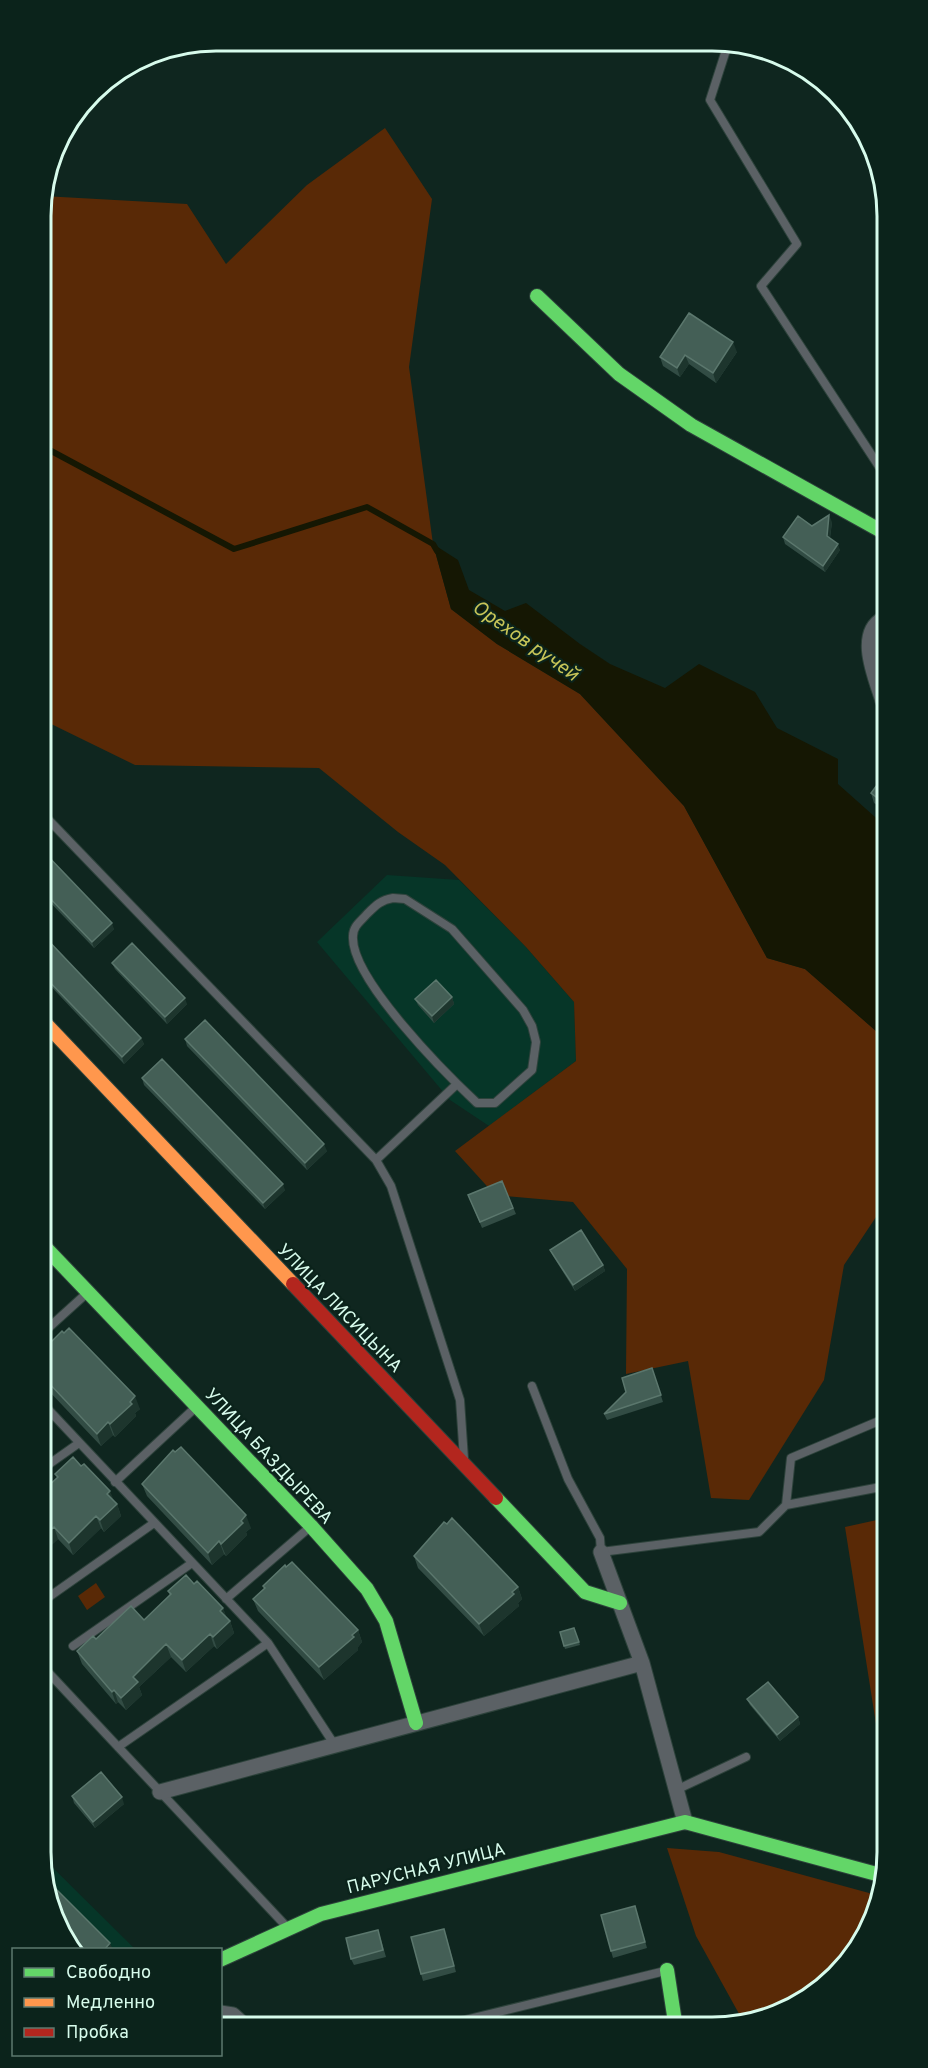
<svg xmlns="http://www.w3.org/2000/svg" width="928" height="2068" font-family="Overpass,sans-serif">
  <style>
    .built { fill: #063628 }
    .green { fill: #592906 }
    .water { fill: #151703 }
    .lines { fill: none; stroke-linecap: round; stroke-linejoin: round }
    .stream { stroke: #151703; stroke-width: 6 }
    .lane-casing { stroke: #2d423b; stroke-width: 10 }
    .street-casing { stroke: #2d423b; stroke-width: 17 }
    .fast-casing { stroke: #2d423b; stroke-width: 16 }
    .slow-casing { stroke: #2d423b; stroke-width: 16 }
    .jam-casing { stroke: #2d423b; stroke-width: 16 }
    .lane { stroke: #5b6165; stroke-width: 8 }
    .street { stroke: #5b6165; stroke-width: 15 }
    .fast { stroke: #63d668; stroke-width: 14 }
    .slow { stroke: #ff974d; stroke-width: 14 }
    .jam { stroke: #b3261e; stroke-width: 14 }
    .wall { fill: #324c44 }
    .shaded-wall { fill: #1d352d }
    .building { fill: #445f56; stroke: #5b776d; stroke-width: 1.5 }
    .labels { text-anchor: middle; stroke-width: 4.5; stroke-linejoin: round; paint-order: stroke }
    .street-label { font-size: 18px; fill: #d7fbec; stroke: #0b231b }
    .water-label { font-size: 20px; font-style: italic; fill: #c7c558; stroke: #0b231b }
    .rim { fill: none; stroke: #d7fbec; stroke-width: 3 }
  </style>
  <rect width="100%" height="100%" fill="#0f261f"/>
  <path class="built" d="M387,875L459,880L526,947L574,1002L576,1061L489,1126L450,1100L317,942Z
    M46,1861L135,1949H79L47,1898Z"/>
  <path class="green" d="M385,128L432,199L409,367L433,544L451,609L497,644L580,694L684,806L767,958L805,969L884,1038L885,1216L878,1214L844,1265L824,1380L749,1500L711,1498L688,1361L626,1374L627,1269L573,1202L495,1195L455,1151L576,1061L574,1002L526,947L445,865L398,832L319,768L135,765L43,720L41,204L43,196L187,204L226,264L307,185Z
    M886,1518L887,1794L845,1527Z
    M96,1583L105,1597L87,1610L78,1596Z
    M667,1848L719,1852L880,1896L874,1919L844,1967L758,2021H743L696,1936Z"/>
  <path class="water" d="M433,544L458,560L469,590L505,611L526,603L580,644L610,664L665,688L699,664L755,692L777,728L838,759V784L884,825V1038L805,969L767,958L684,806L580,694L497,644L451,609Z"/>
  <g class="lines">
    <path class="stream" d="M42,446L234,549L367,507L433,544L437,551"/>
    <g class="lane-casing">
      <path id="lane" d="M728,44L710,100L797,244L761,286L882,471
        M43,814L376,1160L391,1186L460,1400L464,1459
        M393,898L405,899L452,929L523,1010L532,1026L536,1042L532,1070L495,1103H477C446,1074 350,978 353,936C353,926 361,921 367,914C376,905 381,900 393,898Z
        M376,1160L457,1084
        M45,1331L87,1293
        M532,1386L568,1479L600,1538L601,1552L759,1532L786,1505L886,1486
        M45,1406L268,1643L334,1744
        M45,1467L79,1443
        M115,1482L196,1407
        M786,1505L791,1458L886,1418
        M46,1599L154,1523
        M226,1599L310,1527
        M73,1646L192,1563
        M46,1670L286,1926
        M118,1747L268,1643
        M676,1790L746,1757
        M453,2023L665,1971"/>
    </g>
    <g class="street-casing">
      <path id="street" d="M883,619C856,634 876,678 883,701
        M601,1552L642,1663L685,1822
        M160,1792L642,1663
        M220,2013L233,2015L243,2024"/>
    </g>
    <g class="fast-casing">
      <path id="fast" d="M537,296L619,374L691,425L883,532
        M44,1246L311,1526L367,1589L386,1621L416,1723
        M496,1498L585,1592L620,1603
        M220,1960L321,1914L685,1822L884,1876
        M667,1970L675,2022"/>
    </g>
    <g class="slow-casing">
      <path id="slow" d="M44,1022L293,1284"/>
    </g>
    <g class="jam-casing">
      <path id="jam" d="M293,1284L496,1498"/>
    </g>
    <use href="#lane" class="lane"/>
    <use href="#street" class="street"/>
    <use href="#fast" class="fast"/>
    <use href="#slow" class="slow"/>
    <use href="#jam" class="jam"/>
  </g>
  <path class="wall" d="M737,352L716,383L689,364L680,377L663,366L660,357Z
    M832,522L830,538L840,550L825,572L785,544L783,537L812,526Z
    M883,777L884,810L874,803L871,793Z
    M43,851L114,929L94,948L43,895Z
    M43,935L141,1038L144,1044L124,1064L44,979Z
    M112,963L187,1004L167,1024L115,969Z
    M452,997L454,1004L434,1023L418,1005L415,999Z
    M185,1039L327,1151L307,1170L187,1046Z
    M142,1078L285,1190L265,1209L144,1085Z
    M502,1181L516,1214L482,1228L468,1195Z
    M550,1250L603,1265L605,1271L575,1291L553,1256Z
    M45,1348L140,1409L135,1413L136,1416L115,1437L113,1435L101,1446L45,1387Z
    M652,1368L663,1402L607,1420L604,1414Z
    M55,1474L114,1501L117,1504L121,1516L104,1532L101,1528L73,1555L58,1539L45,1551L57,1478Z
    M142,1484L251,1528L246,1532L247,1535L226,1556L224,1554L212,1565L147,1496Z
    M414,1556L518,1587L522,1599L518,1603L519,1606L484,1636L418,1568Z
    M194,1584L223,1608L226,1617L230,1621L234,1633L217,1649L214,1646L186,1672L171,1657L139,1687L142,1695L126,1710L118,1702L116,1704L82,1664L77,1651L96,1639L144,1620L170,1596L168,1591Z
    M263,1586L358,1630L362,1642L358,1647V1650L324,1680L258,1611L253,1599L264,1589Z
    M574,1628L580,1645L565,1649L560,1632Z
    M747,1699L798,1717L800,1724L780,1741L750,1705Z
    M72,1796L124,1804L95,1828L74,1803Z
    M635,1906L647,1948L613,1958L611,1951Z
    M446,1935L456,1972L423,1981L421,1974Z
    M380,1936L386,1957L354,1965L351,1959Z"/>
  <path class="shaded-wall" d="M733,342L737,352L716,383L713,373Z
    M685,355L689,364L680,377L677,368Z
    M829,515L832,522L829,543L827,536Z
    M838,544L840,550L825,572L823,566Z
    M112,923L114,929L94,948L92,942Z
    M452,997L454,1004L434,1023L432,1016Z
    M185,998L187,1004L167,1024L165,1017Z
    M141,1038L144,1044L124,1064L122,1057Z
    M324,1144L327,1151L307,1170L305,1163Z
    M283,1184L285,1190L265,1209L263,1203Z
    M603,1265L605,1271L575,1291L573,1285Z
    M135,1396L140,1409L135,1413L136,1416L115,1437L110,1424Z
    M108,1422L113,1435L101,1446L97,1434Z
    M110,1491L115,1503L107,1494Z
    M117,1504L121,1516L104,1532L100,1520Z
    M246,1515L251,1528L246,1532L247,1535L226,1556L221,1544Z
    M96,1516L101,1528L73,1555L69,1543Z
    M54,1527L58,1539L45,1551V1535Z
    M219,1541L224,1554L212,1565L208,1553Z
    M518,1587L522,1599L518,1603L519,1606L484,1636L479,1624Z
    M223,1608L228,1621L220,1611Z
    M230,1621L234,1633L217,1649L213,1637Z
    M358,1630L362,1642L358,1647V1650L324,1680L319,1667Z
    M210,1634L214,1646L186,1672L182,1660Z
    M166,1644L171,1657L139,1687L142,1695L126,1710L121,1698L133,1677Z
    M114,1690L118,1702L116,1704L112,1692Z
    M798,1717L800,1724L780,1741L777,1735Z
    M122,1797L124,1804L95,1828L93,1822Z
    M110,1943L113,1950H104Z"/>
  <path class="building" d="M689,313L733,342L713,373L685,355L677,368L660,357Z
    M829,515L827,536L838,544L823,566L783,537L798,516L812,526Z
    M883,777L884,803L871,793Z
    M43,851L112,923L92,942L43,891Z
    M43,935L141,1038L122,1057L43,975Z
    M132,943L185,998L165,1017L112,963Z
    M436,980L452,997L432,1016L415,999Z
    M205,1020L324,1144L305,1163L185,1039Z
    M162,1059L283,1184L263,1203L142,1078Z
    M502,1181L513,1208L480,1222L468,1195Z
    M581,1230L603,1265L573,1285L550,1250Z
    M69,1328L135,1396L130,1402L132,1404L110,1424L108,1422L97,1434L45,1379V1348L62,1331L64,1333Z
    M652,1368L661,1395L604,1414L626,1392L622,1378Z
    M181,1447L246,1515L241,1521L243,1523L221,1544L219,1541L208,1553L142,1484L173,1450L175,1452Z
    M73,1457L81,1466L84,1464L110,1491L107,1494L117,1504L100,1520L96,1516L69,1543L54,1527L45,1535V1489L58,1477L55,1474Z
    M452,1518L518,1587L512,1592L514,1594L479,1624L414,1556L444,1522L447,1524Z
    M292,1562L358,1630L352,1635L354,1637L319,1667L253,1599L265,1588L263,1586L285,1565L286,1567Z
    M186,1575L194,1584L197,1581L223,1608L220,1611L230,1621L213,1637L210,1634L182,1660L166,1644L133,1677L138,1682L121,1698L114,1690L112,1692L77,1651L93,1636L96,1639L131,1606L144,1620L171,1594L168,1591Z
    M574,1628L579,1642L564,1646L560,1632Z
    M768,1682L798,1717L777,1735L747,1699Z
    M101,1772L122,1797L93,1822L72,1796Z
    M47,1880L110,1943L104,1950H79L47,1898Z
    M635,1906L645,1942L611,1951L601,1915Z
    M444,1929L454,1966L421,1974L411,1937Z
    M378,1930L383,1950L351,1959L346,1938Z"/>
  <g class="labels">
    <g class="street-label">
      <text transform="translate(340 1308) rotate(46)" y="6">УЛИЦА ЛИСИЦЫНА</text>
      <text transform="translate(269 1456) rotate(47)" y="6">УЛИЦА БАЗДЫРЕВА</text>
      <text transform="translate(426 1868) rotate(-14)" y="6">ПАРУСНАЯ УЛИЦА</text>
    </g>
    <g class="water-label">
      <text transform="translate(526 640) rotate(35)" y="7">Орехов ручей</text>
    </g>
  </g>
  <path d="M0 0H928V2068H0ZM216 51H712A165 165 0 0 1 877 216V1852A165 165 0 0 1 712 2017H216A165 165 0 0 1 51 1852V216A165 165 0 0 1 216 51Z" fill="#0b231b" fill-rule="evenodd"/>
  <path class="rim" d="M216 51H712A165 165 0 0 1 877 216V1852A165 165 0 0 1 712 2017H216A165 165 0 0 1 51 1852V216A165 165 0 0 1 216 51Z"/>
  <rect x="12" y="1948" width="210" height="108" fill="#0b231b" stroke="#5d796f" stroke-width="1.5"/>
  <rect x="24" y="1968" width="30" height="9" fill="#63d668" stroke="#5d796f" stroke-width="1.5"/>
  <text x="66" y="1978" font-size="18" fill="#d7fbec">Свободно</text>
  <rect x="24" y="1998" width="30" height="9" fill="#ff974d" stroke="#5d796f" stroke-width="1.5"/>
  <text x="66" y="2008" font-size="18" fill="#d7fbec">Медленно</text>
  <rect x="24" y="2028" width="30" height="9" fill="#b3261e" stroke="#5d796f" stroke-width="1.5"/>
  <text x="66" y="2038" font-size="18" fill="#d7fbec">Пробка</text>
</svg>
